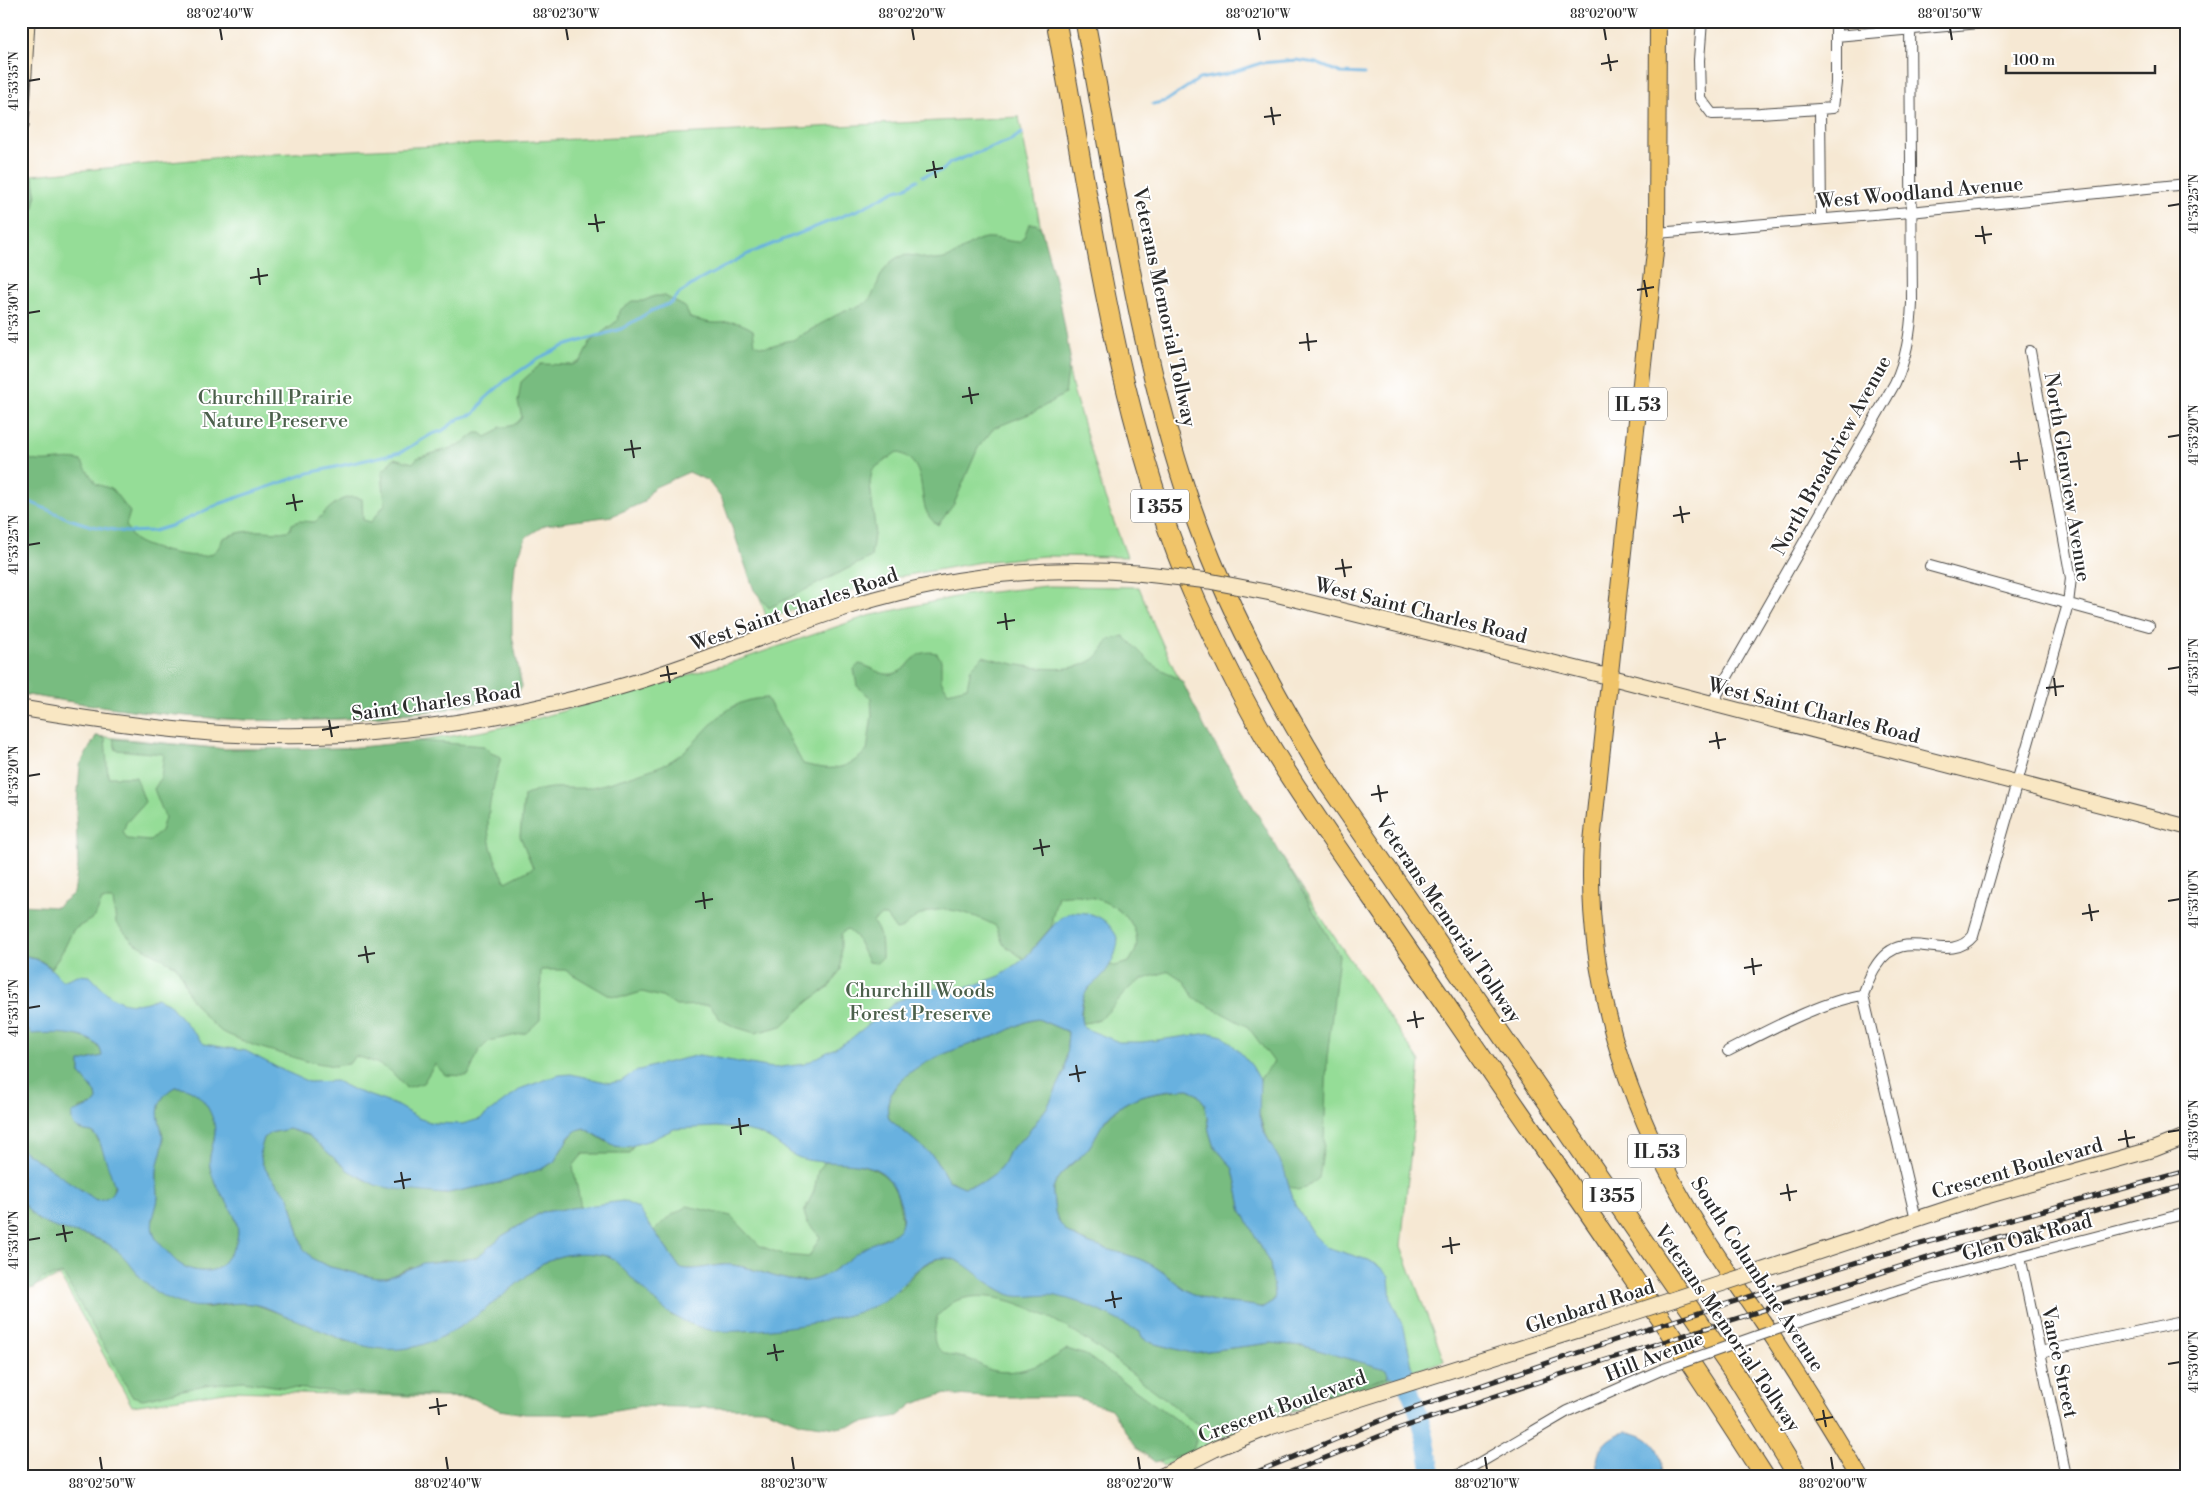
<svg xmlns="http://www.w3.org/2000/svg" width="2208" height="1497" font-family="'Libre Bodoni',serif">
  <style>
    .green { fill: #95dd97; stroke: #608461 }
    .forest { fill: #78bc80; stroke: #527456 }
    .water { fill: #67b1df; stroke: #496e85; fill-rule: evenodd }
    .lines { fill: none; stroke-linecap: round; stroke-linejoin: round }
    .stream { stroke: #67b1df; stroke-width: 3 }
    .river { stroke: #67b1df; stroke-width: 18 }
    .street-casing { stroke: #494744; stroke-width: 12 }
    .secondary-casing { stroke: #494744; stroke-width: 17 }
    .primary-casing { stroke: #494744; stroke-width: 18 }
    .highway-casing { stroke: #494744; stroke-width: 21 }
    .street { stroke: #fff; stroke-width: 10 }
    .secondary { stroke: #f9e7c3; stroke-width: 15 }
    .primary { stroke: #f0c469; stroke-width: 16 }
    .highway { stroke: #f0c469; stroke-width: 19 }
    .rail-casing { stroke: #2b2b2b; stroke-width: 5 }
    .rail { stroke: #fff; stroke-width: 3; stroke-dasharray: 9; stroke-linecap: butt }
    .street-bridge-casing { stroke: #494744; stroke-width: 12; stroke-linecap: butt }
    .secondary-bridge-casing { stroke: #494744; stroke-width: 17; stroke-linecap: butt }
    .street-bridge { stroke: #fff; stroke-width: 10 }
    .secondary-bridge { stroke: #f9e7c3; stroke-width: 15 }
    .ticks { fill: none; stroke: #2b2b2b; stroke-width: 2 }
    .labels { text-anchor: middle; stroke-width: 4; stroke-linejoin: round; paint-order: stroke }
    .shield { fill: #fff; stroke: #6b6b6b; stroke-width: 1 }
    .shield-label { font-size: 19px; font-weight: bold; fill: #2b2b2b }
    .street-label { font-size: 20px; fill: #2b2b2b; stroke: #fff }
    .park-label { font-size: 20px; fill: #4b604b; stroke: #fff }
    .neatline { fill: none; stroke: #2b2b2b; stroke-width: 2 }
    .ticks-label { font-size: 12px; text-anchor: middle; fill: #2b2b2b }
  </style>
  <rect width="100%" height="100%" fill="#fff"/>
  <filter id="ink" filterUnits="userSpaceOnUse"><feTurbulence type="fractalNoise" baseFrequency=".02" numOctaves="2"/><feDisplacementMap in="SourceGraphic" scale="10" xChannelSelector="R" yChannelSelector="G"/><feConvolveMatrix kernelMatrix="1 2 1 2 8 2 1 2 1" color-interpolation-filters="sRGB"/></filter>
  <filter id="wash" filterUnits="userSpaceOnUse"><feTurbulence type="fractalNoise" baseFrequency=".0096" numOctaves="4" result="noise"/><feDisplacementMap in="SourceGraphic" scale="20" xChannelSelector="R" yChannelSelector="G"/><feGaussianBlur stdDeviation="1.12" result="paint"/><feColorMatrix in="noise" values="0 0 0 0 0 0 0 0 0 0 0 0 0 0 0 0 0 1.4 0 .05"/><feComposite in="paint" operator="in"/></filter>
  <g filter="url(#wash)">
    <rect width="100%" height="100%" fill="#f6e8d3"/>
    <path class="green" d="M1019,117L1072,386L1105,498L1127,557L1044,556L981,562L886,579L767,619L711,452L505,516L449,709C382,717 315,723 248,720C172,717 96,705 21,694L22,176L234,156Z
      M1047,586L1139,587L1154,625L1198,721L1247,803L1327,926L1420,1062L1401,1246L1444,1361L1290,1412L1237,1431L1163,1466L1102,1369L886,1388L883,1410L231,1391L132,1406L60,1276L21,1291V918L75,925L96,736L225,749L292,750L386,746L485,731L532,720L736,661L868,616L964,595Z"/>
    <path class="forest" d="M32,175C43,203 26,223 21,250L22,176Z
      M1029,224H1036L1041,228L1059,295L1070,357L1065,394L1034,412L994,428L978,448L954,504L938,525C910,508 936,466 897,452L872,470L870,484L875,528L871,557L769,608L754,590L722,499L708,481L689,472L653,488L644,502L612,516L545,525L526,537L515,564L512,602V635L522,687L516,696C427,713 339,723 248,720C172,717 96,706 21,694V454C40,469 60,455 81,461L96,484L112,489L130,512L126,525C128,529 130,535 133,538C144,549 194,559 208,555C217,552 220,546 223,538C233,534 243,531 254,531C266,530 279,534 290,530L292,524L299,521L315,522C328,510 342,491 362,499L363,520L371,522L385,504L382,472L394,458L413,463L417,458L458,446L476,433H481L486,437L496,432L500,427C510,427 516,426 522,417L518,402L521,382L541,364L572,365L581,361L590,342L617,321L619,311L632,301H643L655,296H665L685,307L690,318C695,319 701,321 706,322C727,326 731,316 753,330L755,344C767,351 780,341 793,340L845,310C884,306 870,275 895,259C909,250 922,260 936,260C955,260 965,244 981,239C992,235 1007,242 1019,242L1024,237Z
      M1124,636L1152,664L1182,681L1205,728L1261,820L1339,955L1327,1058L1324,1145L1319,1178L1306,1188L1297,1190L1289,1186C1279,1155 1247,1114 1260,1080C1262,1074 1270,1067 1274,1062L1248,1027L1194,998L1185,982L1169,971C1159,975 1145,977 1136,983C1116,996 1109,1024 1081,1023C1082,1012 1081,998 1088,988C1095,980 1103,974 1109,965L1115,966L1129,962C1131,958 1135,953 1136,949C1142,920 1110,900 1085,896C1077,894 1067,895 1058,896L1052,918V926L1024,959L1003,944L996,926C972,914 944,902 918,916C910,920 906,929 896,930L886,916H880L873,922C882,936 882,941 882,958L877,963L868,962L856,937L847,929L841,934V969L830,986L809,1001L782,1026L755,1033L735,1027L721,1020L709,1005L676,1006L662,997L642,992L625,997L608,995L565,970H541L540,1020L526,1033L489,1041L479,1051L468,1076L445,1075L435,1064L423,1083L406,1088C392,1069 378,1062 355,1056L349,1064L334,1066L306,1061L255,1046L222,1032L207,1019L189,996L182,976L176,966L133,942L116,923L113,900H102L95,917L73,930L65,947L52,968L36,958L21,955V905L56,907L74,893L78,865L76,817L80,765L96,736L105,738L108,777H136L145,802L126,823L123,832L127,839L150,841L161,831L165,817L154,789L161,778L164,754L116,750L113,739L225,749L350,748L420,741L484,746L491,753L501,757C488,809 478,832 506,882L533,868L520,836L524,796C550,784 560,789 587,788C599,787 655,769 667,763C706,743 715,699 767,698L803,764C831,771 845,771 867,751L872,715L871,698L857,686L854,669L859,664C872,666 881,678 896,673C913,667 912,648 937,653L941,660V680L948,692L967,687L971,668L983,656C1012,665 1068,678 1094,659C1100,655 1105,646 1108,640Z
      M21,1019L24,1026L32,1033C51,1033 99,1030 102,1056L80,1062V1074L96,1093L97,1100L93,1105L80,1108V1130L92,1132C102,1143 132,1202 98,1200C84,1199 34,1159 21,1149Z
      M1038,1019L1068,1032L1065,1071L1048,1106L1028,1133L1009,1151L1003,1164L994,1175L984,1182L964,1187L948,1180L934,1157L889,1119C875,1070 963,1047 995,1036C1010,1031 1022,1021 1038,1019Z
      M175,1087C198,1085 215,1111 215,1133C214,1145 208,1154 210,1167C216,1200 255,1220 229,1255C224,1261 220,1269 213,1270C199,1274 181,1268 172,1257C167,1251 159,1244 155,1237C148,1222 157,1211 158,1197C158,1188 156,1179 157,1170C158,1161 163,1150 163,1140C163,1129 156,1118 159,1107C161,1098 167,1091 175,1087Z
      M1189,1089L1198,1095L1205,1104L1209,1131L1213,1144L1233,1169L1242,1211L1270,1264L1275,1295L1273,1302L1263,1308C1243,1302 1220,1305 1200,1297C1180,1290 1166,1271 1146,1262C1115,1246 1056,1248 1054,1204C1054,1199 1052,1193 1053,1188C1058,1170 1080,1161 1090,1146C1096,1137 1099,1127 1106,1120C1127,1094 1158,1091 1189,1089Z
      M585,1128C601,1138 615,1152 634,1144L629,1154H583L573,1166L581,1207L542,1212L502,1236L476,1258L463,1261L446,1260L408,1268L387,1278H376L330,1267L313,1259L303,1248L289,1197L269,1175L262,1163L260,1151L264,1138L270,1133L289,1129L308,1135L349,1171L443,1194L498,1183L541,1169L554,1162L569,1138L577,1130Z
      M825,1162C858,1162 892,1165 899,1203C900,1210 903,1219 901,1226C898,1234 887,1237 880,1240C855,1251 834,1278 807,1281C781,1283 757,1268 733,1265C715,1263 699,1272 680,1268L654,1231L666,1219L687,1206L731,1216L760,1246L785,1255L809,1257L820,1237L807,1222L804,1212L814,1191L818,1171Z
      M21,1201L38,1220L56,1228L89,1236L109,1244L205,1308L237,1303L254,1304L311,1325L344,1341L433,1340L472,1318L543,1263C564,1252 588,1251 611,1257L672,1316L901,1289C915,1273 927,1256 951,1258C965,1259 991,1287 1009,1294C1022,1299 1041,1293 1055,1295C1085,1300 1113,1318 1140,1332L1142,1337L1152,1343L1192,1353L1271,1343L1303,1346L1387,1369L1389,1377C1333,1391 1260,1435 1204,1426C1192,1424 1177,1408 1167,1400C1119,1365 1022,1278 958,1300C950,1303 943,1311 937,1316C936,1326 930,1341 939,1349C945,1356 959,1356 968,1359C975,1361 981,1366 988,1369C1013,1378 1047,1364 1067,1349L1086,1355L1190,1430L1196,1440L1192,1452L1155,1462L1138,1449L1111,1409L1075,1397H983L943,1394L913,1404L898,1416L837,1428L800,1423L764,1409L639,1406L592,1414H525L499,1410L470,1397L342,1392L280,1387L243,1381L205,1385L143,1399L132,1396L63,1274L41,1279L35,1288L21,1290Z"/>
    <path class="water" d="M1071,912C1094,912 1107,917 1118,939C1117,954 1110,968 1100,978C1096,982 1091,985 1088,989C1081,998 1078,1019 1084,1028L1119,1042H1142L1210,1033L1223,1036L1239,1051L1252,1066L1260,1080L1259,1116L1263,1130L1283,1166L1295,1205L1313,1234L1326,1247L1368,1260L1380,1267L1389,1277L1391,1300L1404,1328L1413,1370L1389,1377L1386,1369L1303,1346L1271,1343L1192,1353L1152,1343L1142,1337L1140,1332C1113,1318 1086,1302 1056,1296C1042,1293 1021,1300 1008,1294C999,1289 989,1284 982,1278C967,1267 956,1254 936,1259C915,1264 902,1290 883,1301C848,1323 758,1333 717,1331C703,1330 687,1323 674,1316C658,1308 626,1271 611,1257C588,1251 564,1252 543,1263C505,1292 461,1336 414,1347C366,1358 323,1329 281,1314C272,1310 262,1305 252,1304C217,1300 205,1316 167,1298C138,1285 134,1261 110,1245C89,1231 61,1234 39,1220C33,1216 27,1207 21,1201V1149L96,1200C106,1199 111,1197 115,1187L99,1140L92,1132C79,1130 70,1128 72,1113L93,1105L97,1100L96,1093L80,1074V1062L102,1056C100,1030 50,1033 32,1034L24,1026L21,1019V955C40,958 50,966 62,981L78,975L90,976C107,994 119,1009 147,1002C151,1001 153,999 157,998L168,1003L204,1044L246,1051L280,1069L309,1082L336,1081L356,1091L396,1105L418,1118L433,1123L462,1124L480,1119L522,1088L559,1075L571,1074L610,1083L621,1081L636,1071L657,1065L699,1055L773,1068L805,1064L848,1041L897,1001L930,989L969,987L1000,976L1024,959L1059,919ZM1038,1019L1068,1032L1065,1071L1048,1106L1028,1133L1009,1151L1003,1164L994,1175L984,1182L964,1187L948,1180L934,1157L889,1119C875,1070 963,1047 995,1036C1010,1031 1022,1021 1038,1019ZM175,1087C198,1085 215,1112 215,1133C214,1145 208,1154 210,1167C216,1200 255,1220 229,1255C224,1261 220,1269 213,1270C199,1274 181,1268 172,1257C167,1251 159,1244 155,1237C148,1222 157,1211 158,1197C158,1188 156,1179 157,1170C158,1161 163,1150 163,1140C163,1129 156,1118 159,1107C161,1098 167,1091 175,1087ZM1189,1089L1198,1095L1205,1104L1209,1131L1213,1144L1233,1169L1242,1211L1270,1264L1275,1295L1273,1302L1263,1308C1243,1302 1220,1305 1200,1297C1180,1290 1166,1271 1146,1262C1115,1246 1056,1248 1054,1204C1054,1199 1052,1193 1053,1188C1058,1170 1080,1161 1090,1146C1096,1137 1100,1127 1106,1119C1127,1095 1158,1090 1189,1089ZM717,1127C734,1129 753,1129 768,1138C781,1145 789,1155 803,1159C825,1165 862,1159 881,1172C894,1180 907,1212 901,1226C897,1235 884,1239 876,1242C852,1252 833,1278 807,1281C781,1283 757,1268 732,1265C715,1263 699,1272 680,1268L638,1208L623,1201L542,1212L502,1236L476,1258L423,1263L387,1278H376L330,1267L313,1259L303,1248L289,1197L269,1175L262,1163L260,1151L264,1138L270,1133L289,1129L308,1135L349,1171L375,1185L394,1189L443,1194L498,1183L541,1169L554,1162L569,1137L577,1130L584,1128L615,1146L624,1148L651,1140L674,1129Z
      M1626,1432C1651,1434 1666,1451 1659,1476H1598C1593,1453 1604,1437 1626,1432Z"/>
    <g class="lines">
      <path class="stream" d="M1153,104L1166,101L1199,79L1227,74L1261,63L1296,60L1316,63L1341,73L1364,74
        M923,176L943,170L950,163L1011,140L1022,133
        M21,498L69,519L91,526L126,532L154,531L174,525L219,504L309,473L401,452L432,434L442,431L460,418L474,414L485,399L505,381L539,358L564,346L621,329L651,311L671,303L680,293L698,281L748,254L860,209L896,190L905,188L917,180"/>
      <path class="river" d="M1390,1355C1406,1379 1417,1405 1424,1433C1428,1447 1429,1462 1433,1476"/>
    </g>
  </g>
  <g filter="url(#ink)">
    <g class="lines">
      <g class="street-casing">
        <path id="street" d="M1702,21L1699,60L1700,98L1712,114L1760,113L1833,108L1836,83V21
          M1836,36L2002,21
          M1820,109L1821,219
          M1657,233L1910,212L2187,184
          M1930,566L2149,626
          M1711,705L1895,383C1907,357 1911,331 1912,303L1910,21
          M1728,1051C1764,1032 1825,1000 1863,995
          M1916,1219L1863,995C1867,985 1870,974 1876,966C1904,921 1947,968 1973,936L2068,604L2071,578L2030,351
          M2020,1256L2066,1476
          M1783,1327L1930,1280L2187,1213
          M2040,1352L2187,1321
          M1457,1476L1568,1411L1661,1370"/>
      </g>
      <g class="secondary-casing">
        <path id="secondary" d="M21,125L27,21
          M1271,593L1610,677L2187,827
          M21,708C96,721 172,732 249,735C373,740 497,721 616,688C697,665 774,630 854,605C945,577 1042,565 1137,573
          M1748,1275L1983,1197L2154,1149L2187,1136
          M1162,1476L1215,1449L1270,1427L1626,1315"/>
      </g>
      <g class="primary-casing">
        <path id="primary" d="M1658,21L1657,233L1592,842C1584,973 1624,1099 1690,1212C1712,1250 1738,1286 1763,1322C1796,1373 1829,1423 1859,1476"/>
      </g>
      <g class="highway-casing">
        <path id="highway" d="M1056,21C1093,216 1116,422 1198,605C1221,655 1245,705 1274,752C1317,822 1366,888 1413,957C1530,1129 1652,1300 1764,1476
          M1085,21C1116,183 1137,349 1191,506C1225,605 1276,697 1330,786L1737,1377L1798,1476"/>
      </g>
      <use href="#street" class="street"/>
      <use href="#secondary" class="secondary"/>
      <use href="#primary" class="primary"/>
      <use href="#highway" class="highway"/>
      <g class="rail-casing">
        <path id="rail" d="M1247,1476L1394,1415L1636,1333L1873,1257L2187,1171
          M1280,1476L1400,1428L1565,1373L1959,1248L2187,1185"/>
      </g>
      <use href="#rail" class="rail"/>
      <g class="street-bridge-casing">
        <path id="street-bridge" d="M1661,1370L1783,1327"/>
      </g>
      <g class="secondary-bridge-casing">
        <path id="secondary-bridge" d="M1137,573L1209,581L1271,593
          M1626,1315L1748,1275"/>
      </g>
      <use href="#street-bridge" class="street-bridge"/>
      <use href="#secondary-bridge" class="secondary-bridge"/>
    </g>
  </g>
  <path class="ticks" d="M220,28L222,40M566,28L568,40M912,28L914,40M1258,28L1260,40M1604,28L1606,40M1950,28L1952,40M1608,54L1611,71M1601,64L1618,61M28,81L40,79M1271,107L1274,125M1264,117L1281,115M933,161L936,178M926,171L943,168M2168,206L2180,204M595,214L598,232M588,224L605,222M1982,226L1985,244M1975,236L1992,234M258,268L260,285M250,278L268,275M1644,280L1647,297M1637,290L1654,287M28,313L40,311M1307,333L1309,351M1299,343L1317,341M969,387L972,404M962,397L979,394M2168,437L2180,435M631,440L634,458M624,450L641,448M2018,452L2020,470M2010,462L2028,460M293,494L296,511M286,504L303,501M1680,506L1683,523M1673,516L1690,513M28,545L40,543M1342,559L1345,577M1335,569L1352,567M1005,613L1007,630M997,623L1015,620M667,666L670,683M2168,669L2180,667M660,676L677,673M2054,678L2056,696M2046,688L2064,686M329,720L332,737M322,730L339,727M1716,732L1719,749M1709,742L1726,739M28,776L40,774M1378,785L1381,802M1371,795L1388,792M1040,839L1043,856M1033,849L1050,846M703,892L705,909M2168,901L2180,899M695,902L713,899M2089,904L2092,921M2082,914L2099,911M365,946L368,963M358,956L375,953M1752,958L1754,975M1744,968L1762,965M28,1008L40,1006M1414,1011L1417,1028M1407,1021L1424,1018M1076,1065L1079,1082M1069,1075L1086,1072M739,1118L741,1135M731,1128L749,1125M2125,1130L2128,1147M2168,1132L2180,1130M2118,1140L2135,1137M401,1172L404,1189M394,1182L411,1179M1787,1184L1790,1201M1780,1194L1797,1191M63,1225L66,1242M56,1235L73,1232M1450,1237L1452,1254M28,1240L40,1238M1442,1247L1460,1244M1112,1291L1115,1308M1105,1301L1122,1298M774,1344L777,1361M767,1354L784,1351M2168,1364L2180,1362M437,1398L439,1415M429,1408L447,1405M1823,1410L1826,1427M1816,1420L1833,1417M100,1457L102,1470M446,1457L448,1470M792,1457L794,1470M1138,1457L1140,1470M1485,1457L1487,1470M1831,1457L1833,1470"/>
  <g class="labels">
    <g class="shield">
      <rect x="1609" y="387.5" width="58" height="33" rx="4"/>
      <rect x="1131" y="489.5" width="58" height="33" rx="4"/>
      <rect x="1628" y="1134.5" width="58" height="33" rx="4"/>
      <rect x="1583" y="1178.5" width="58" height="33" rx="4"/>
    </g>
    <g class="shield-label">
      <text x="1638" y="411">IL 53</text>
      <text x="1160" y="513">I 355</text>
      <text x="1657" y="1158">IL 53</text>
      <text x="1612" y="1202">I 355</text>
    </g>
    <g class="street-label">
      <text transform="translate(1920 192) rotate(-5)" y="7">West Woodland Avenue</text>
      <text transform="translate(1165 307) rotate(78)" y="7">Veterans Memorial Tollway</text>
      <text transform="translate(1831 455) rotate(-61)" y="7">North Broadview Avenue</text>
      <text transform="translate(2068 477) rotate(81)" y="7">North Glenview Avenue</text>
      <text transform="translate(794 609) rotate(-19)" y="7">West Saint Charles Road</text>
      <text transform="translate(1421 610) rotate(14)" y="7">West Saint Charles Road</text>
      <text transform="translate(436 702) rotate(-8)" y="7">Saint Charles Road</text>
      <text transform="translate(1814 710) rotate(14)" y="7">West Saint Charles Road</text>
      <text transform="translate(1449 919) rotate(56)" y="7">Veterans Memorial Tollway</text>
      <text transform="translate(2017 1168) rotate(-16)" y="7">Crescent Boulevard</text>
      <text transform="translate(2027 1237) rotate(-15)" y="7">Glen Oak Road</text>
      <text transform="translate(1758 1274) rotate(57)" y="7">South Columbine Avenue</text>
      <text transform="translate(1590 1306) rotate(-18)" y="7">Glenbard Road</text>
      <text transform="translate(1728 1328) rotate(56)" y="7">Veterans Memorial Tollway</text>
      <text transform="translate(1654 1356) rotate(-22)" y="7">Hill Avenue</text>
      <text transform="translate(2060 1362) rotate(78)" y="7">Vance Street</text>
      <text transform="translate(1282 1406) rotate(-20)" y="7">Crescent Boulevard</text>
    </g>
    <g class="park-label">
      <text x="275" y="404">Churchill Prairie<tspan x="275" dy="23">Nature Preserve</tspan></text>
      <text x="920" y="997">Churchill Woods<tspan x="920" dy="23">Forest Preserve</tspan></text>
    </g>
  </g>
  <rect width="2208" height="1497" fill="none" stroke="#fff" stroke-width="55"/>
  <path d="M2006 65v8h149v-8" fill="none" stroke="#2b2b2b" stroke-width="2.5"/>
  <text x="2013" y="65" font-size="15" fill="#2b2b2b" stroke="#ffffff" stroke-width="4" paint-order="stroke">100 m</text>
  <rect x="28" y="28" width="2152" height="1442" class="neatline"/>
  <g class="ticks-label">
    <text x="220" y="18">88°02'40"W</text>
    <text x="566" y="18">88°02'30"W</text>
    <text x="912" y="18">88°02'20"W</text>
    <text x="1258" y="18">88°02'10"W</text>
    <text x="1604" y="18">88°02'00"W</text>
    <text x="1950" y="18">88°01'50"W</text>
    <text transform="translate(14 81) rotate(-90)" y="4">41°53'35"N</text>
    <text transform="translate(2194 204) rotate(-90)" y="4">41°53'25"N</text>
    <text transform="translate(14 313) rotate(-90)" y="4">41°53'30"N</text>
    <text transform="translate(2194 435) rotate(-90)" y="4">41°53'20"N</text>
    <text transform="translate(14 545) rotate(-90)" y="4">41°53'25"N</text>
    <text transform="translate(2194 667) rotate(-90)" y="4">41°53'15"N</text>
    <text transform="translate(14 776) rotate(-90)" y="4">41°53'20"N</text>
    <text transform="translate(2194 899) rotate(-90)" y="4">41°53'10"N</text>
    <text transform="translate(14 1008) rotate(-90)" y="4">41°53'15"N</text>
    <text transform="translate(2194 1130) rotate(-90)" y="4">41°53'05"N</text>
    <text transform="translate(14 1240) rotate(-90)" y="4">41°53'10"N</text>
    <text transform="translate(2194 1362) rotate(-90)" y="4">41°53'00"N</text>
    <text x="102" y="1488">88°02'50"W</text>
    <text x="448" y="1488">88°02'40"W</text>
    <text x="794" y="1488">88°02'30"W</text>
    <text x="1140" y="1488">88°02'20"W</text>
    <text x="1487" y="1488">88°02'10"W</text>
    <text x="1833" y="1488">88°02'00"W</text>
  </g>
</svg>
